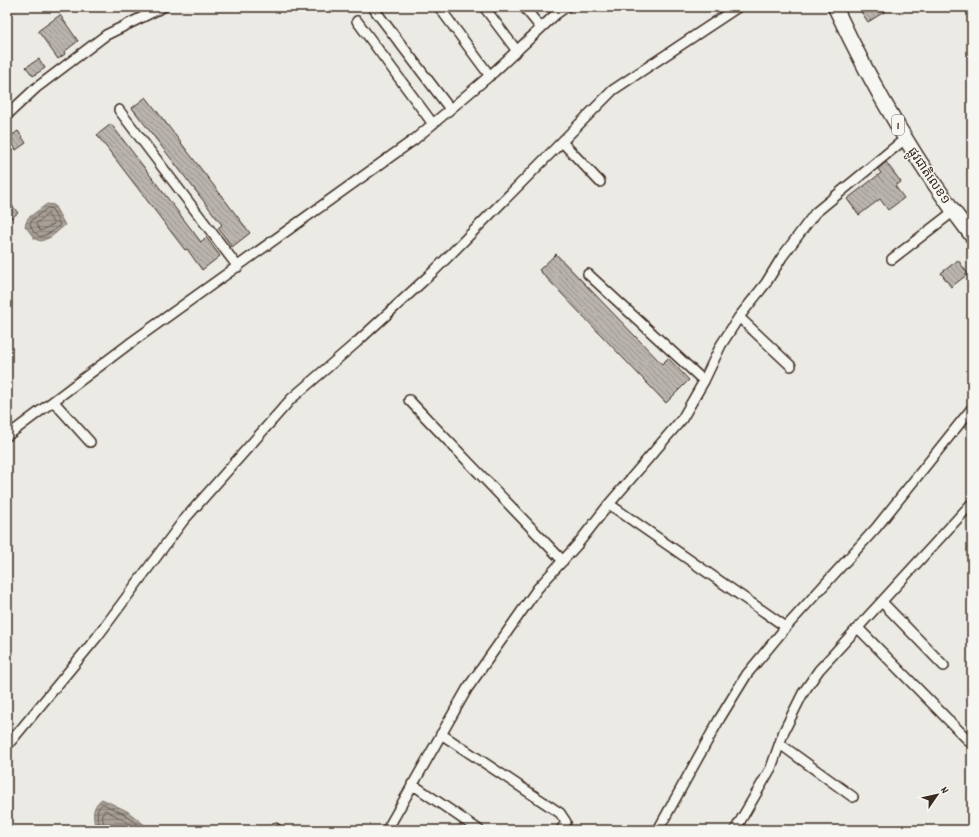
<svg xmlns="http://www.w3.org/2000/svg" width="979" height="837" font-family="Dekko,'Noto Sans Khmer',sans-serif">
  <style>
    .water { fill: url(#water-rules); stroke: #7c7167 }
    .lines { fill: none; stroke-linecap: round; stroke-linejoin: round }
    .shore { stroke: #675a4f; stroke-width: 1 }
    .building { fill: url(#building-back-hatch); stroke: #3b2a1e }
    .minor-casing { stroke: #3b2a1e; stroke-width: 12 }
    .highway-casing { stroke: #3b2a1e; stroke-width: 17 }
    .minor { stroke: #f6f6f2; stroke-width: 9 }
    .highway { stroke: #f6f6f2; stroke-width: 14 }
    .labels { text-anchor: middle; stroke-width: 3; stroke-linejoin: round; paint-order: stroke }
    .shield { fill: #f6f6f2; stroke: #73675e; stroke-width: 1 }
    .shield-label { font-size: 12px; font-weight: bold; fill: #3b2a1e }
    .street-label { font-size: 13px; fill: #3b2a1e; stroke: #f6f6f2 }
  </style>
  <defs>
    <pattern id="water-rules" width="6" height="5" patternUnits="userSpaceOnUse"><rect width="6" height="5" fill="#a8a198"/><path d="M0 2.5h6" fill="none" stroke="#8a837b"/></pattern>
    <pattern id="building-back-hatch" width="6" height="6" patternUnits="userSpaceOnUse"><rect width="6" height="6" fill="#bab4ae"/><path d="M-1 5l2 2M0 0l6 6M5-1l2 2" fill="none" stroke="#98938d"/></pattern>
  </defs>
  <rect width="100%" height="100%" fill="#ebeae5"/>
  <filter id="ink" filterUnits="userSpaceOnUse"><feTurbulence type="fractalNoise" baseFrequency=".025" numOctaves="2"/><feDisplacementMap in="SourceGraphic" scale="8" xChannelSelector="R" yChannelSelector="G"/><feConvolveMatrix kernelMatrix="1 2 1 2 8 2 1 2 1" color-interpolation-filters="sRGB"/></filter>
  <g filter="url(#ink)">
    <path class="water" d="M47,204L54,205L65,225L51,237L41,241L35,239L25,226L28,218Z
      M102,799L127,811L151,830H96C93,817 91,807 102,799Z"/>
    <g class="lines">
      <path class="shore" d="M48,208L52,209L60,225L50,233L40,237L33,231L30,225L32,220Z
        M48,214L54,224L40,231L36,224Z
        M100,830C99,821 93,810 103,804L124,814L145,830
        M105,830L102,815L105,810L122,819L137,830"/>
    </g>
    <path class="building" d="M858,7H892L868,22Z
      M60,15L78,41L64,52L65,54L58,59L38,31Z
      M39,59L45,68L33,76L26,67Z
      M146,97L250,233L232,247L218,228L222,225L132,108Z
      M111,124L201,242L206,237L220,256L202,270L187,249L185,250L97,135Z
      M18,131L26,143L16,150L8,138Z
      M886,162L901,182L895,186L904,198L888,210L880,199L859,215L847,199L881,173L878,169Z
      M7,199L18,213L7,221Z
      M556,254L662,364L668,358L689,380L666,403L539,270Z
      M958,260L968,274L951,287L941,273Z"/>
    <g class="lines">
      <g class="minor-casing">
        <path id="minor" d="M439,7L490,76
          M484,7L517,51
          M524,7L541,28
          M374,9L450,109
          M357,21L433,124
          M119,110L238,267
          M7,115L36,88L106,35L163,7
          M562,142L600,182
          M892,259L954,211
          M588,274L704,381
          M739,317L791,366
          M409,400L563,561
          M54,402L90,442
          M7,436L129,344L415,139L494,72L556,14L566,7
          M609,504L786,627
          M882,602L944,666
          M858,628L972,744
          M441,734L560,813L566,822L561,830
          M780,744L853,797
          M7,746L97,637L183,521L291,399L357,342L434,271L613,90L738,7
          M412,784L479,830
          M275,828L278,830
          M387,830L467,689L538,588L577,545L609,504L682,419L704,381L721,345L739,317L766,283L782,257L815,213L906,138
          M658,830L720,718L747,674L786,627L876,528L972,408
          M735,830L771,768L784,731L803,693L819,670L972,503"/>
      </g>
      <g class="highway-casing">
        <path id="highway" d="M835,7C872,86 919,167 972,236"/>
      </g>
      <use href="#minor" class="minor"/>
      <use href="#highway" class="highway"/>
    </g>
  </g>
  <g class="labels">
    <rect class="shield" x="892" y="115" width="12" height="20" rx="3"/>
    <g class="shield-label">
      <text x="898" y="129">1</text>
    </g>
    <g class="street-label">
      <text transform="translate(930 175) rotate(56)" y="5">ផ្លូវជាតិលេខ១</text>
    </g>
  </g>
  <rect width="979" height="837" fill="none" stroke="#f6f6f2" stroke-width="24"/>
  <rect x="12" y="12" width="955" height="813" fill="none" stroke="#3b2a1e" stroke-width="1.5" filter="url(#ink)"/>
  <g transform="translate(937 795) rotate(56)" stroke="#f6f6f2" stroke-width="3" paint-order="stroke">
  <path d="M0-3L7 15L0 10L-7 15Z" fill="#3b2a1e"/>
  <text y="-6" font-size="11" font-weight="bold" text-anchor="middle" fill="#3b2a1e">N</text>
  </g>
</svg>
